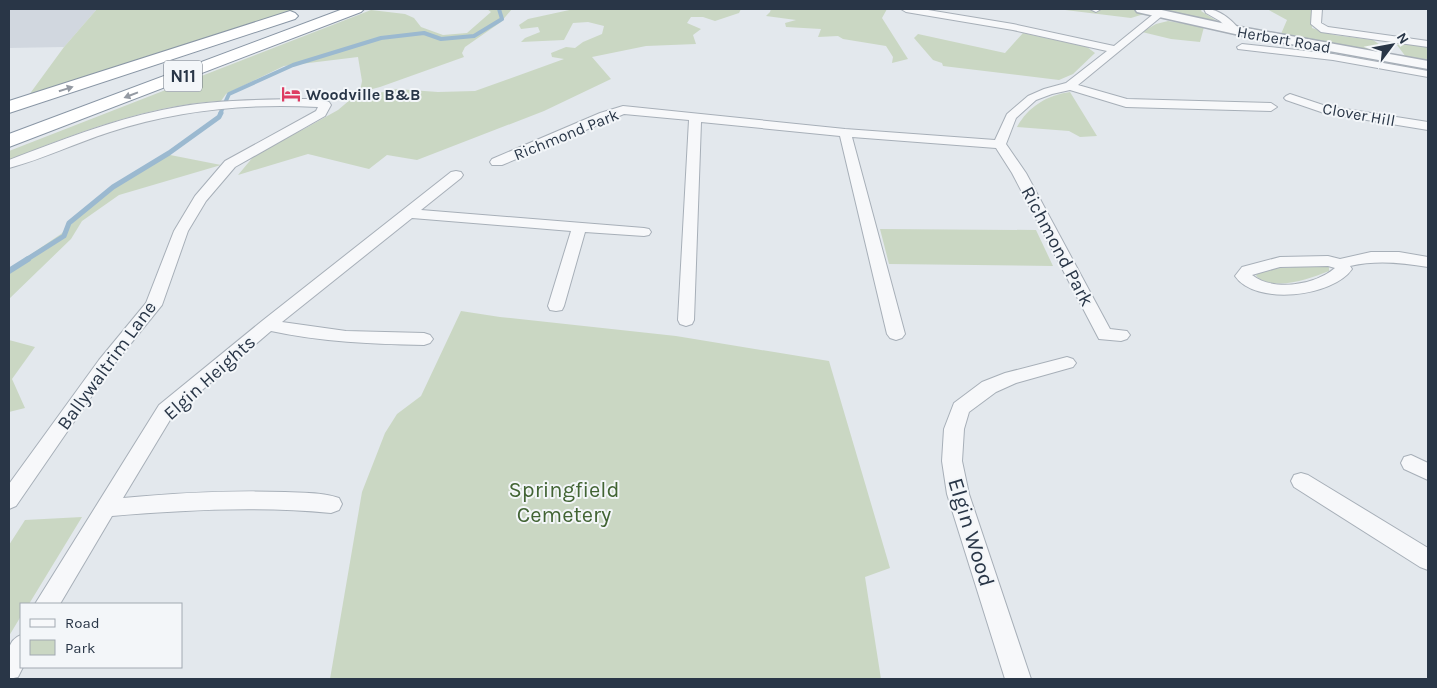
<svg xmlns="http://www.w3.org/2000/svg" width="1437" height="688" font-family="Karla,sans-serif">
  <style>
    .built { fill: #d1d7df }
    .green { fill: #cad7c3 }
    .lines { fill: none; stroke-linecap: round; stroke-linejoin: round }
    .stream-far2 { stroke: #9bb9d0; stroke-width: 4 }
    .stream-far1 { stroke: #9bb9d0; stroke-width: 5 }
    .stream { stroke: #9bb9d0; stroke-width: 6 }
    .minor-casing { stroke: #a7afb8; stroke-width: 2 }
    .tertiary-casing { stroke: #a7afb8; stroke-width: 3 }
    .trunk-casing { stroke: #8996a5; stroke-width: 2 }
    .minor { fill: #f7f8fa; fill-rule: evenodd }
    .tertiary { fill: #f7f8fa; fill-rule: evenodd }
    .trunk { fill: #fff; fill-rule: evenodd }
    .oneway { fill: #949aa3 }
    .labels { text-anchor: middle; stroke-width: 4; stroke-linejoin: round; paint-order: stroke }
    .far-street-label { font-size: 16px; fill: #293647; stroke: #f3f6f9 }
    .far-poi-label { font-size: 16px; font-weight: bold; fill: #293647; stroke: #f3f6f9; text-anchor: start }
    .shield { fill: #f3f6f9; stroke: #66707c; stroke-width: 1 }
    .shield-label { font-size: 18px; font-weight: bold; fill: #293647 }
    .street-label { font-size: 19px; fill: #293647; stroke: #f3f6f9 }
    .near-park-label { font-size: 22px; fill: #426434; stroke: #f3f6f9 }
    .near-street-label { font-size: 22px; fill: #293647; stroke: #f3f6f9 }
  </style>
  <rect width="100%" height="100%" fill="#e3e8ed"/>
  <path class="built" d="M9,9H97L64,47L9,48Z"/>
  <path class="green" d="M97,9H297L26,99L64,47Z
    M487,9H512L501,22L465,47L462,53L464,57L380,87L338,98L360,91L362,81L358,57L284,66L226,94L221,101C148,105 76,133 9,160V151L371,10L405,14L414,18L421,27L443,35L467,33L491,12Z
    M574,9H741L739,13L715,21L703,17H691L687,23L701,29L693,35L696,44L646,46L592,57L611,79L544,111L417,160L387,155L369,169L308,154L238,175L258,151L304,129L338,110L351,99L397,89L438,92L475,91L564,59L552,57L551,53L566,47L575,48L583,42L602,34L604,26L588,22L573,23L564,40L521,42L525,38L540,32L538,27L521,29L519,25L528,19Z
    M771,9H887L882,18L908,59L892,63L893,57L886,46L843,39L838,36L818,37L821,29L786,27L785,23L796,20L766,16L770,12Z
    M1057,9H1202L1201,11L1217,21L1213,24L1147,13L1131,18Z
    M1267,9H1312V28L1334,35L1373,40L1383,47L1385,53L1378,54L1308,42L1301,37L1281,34L1287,20Z
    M1168,21L1204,27L1200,42L1171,39L1142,32L1156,24Z
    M1023,33L1087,47L1095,53L1073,74L1059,80L943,66L942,63L933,60L914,38L918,34L1005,53Z
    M1403,43L1428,45V63L1406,57L1397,45Z
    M1070,92L1097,136L1080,137L1069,131L1017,127C1028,107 1047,95 1070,92Z
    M165,154L221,165L119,195L82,221L71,239L9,299V269L61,234L105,192Z
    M880,229L1036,230L1053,266L889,264Z
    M1323,265L1329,267V271C1309,279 1274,292 1256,276L1258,272L1266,269Z
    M461,311L500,317L676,336L829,361L890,568L865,577L881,679H330L362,492L385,433L397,414L421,396Z
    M9,340L35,347L12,379L25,408L9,412Z
    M82,517L29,604H21V616L9,636V545L25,520Z"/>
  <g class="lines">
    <path class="stream-far2" d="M220,114L229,94L293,65L381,38L424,33L441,39L474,36L502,19L499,9"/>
    <path class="stream-far1" d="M26,260L64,236L69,223L113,187L169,153L219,117L221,113"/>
    <path class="stream" d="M9,271L28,259"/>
    <g class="minor-casing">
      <path id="minor" d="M901,9H922L1013,24L1114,46L1156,12H1162V16L1078,85L1127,99L1271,103L1277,107L1271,111L1126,107L1070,90L1052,94L1036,100L1016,118L1006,144L1026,173L1110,329L1127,331L1130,335L1127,339L1121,341L1099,339L1012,173L996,148L852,137L905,334L902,338L896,340L890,338L887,334L840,136L701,122L694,320L692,324L686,326L680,324L678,320L689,120L624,114L502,165H492L490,162L492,159L600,113L623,106L845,129L995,140L1007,114L1028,96L1044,89L1066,83L1107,51L1013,30L906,12Z
        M1090,9H1101L1096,12Z
        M1204,9C1218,8 1231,19 1240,30L1239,32H1231L1220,21L1206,13Z
        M1312,9H1322L1321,23L1328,27L1428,41V47L1321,32L1311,24Z
        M1242,44L1333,54L1428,71V77L1333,60L1238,49L1237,47Z
        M1290,94L1326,106L1428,122V130L1324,113L1286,100L1284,98L1286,96Z
        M295,99H318L329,102L331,105L325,116L235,167L206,201L188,231L162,305L111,368L16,506L9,509V484L99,360L146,303L174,231L195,196L225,161L316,111L318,107C248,103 177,110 110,132C76,143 43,159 9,168V160C59,141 109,121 162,110C206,100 251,100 295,99Z
        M456,171L461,172L463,175L461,178L421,210L644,228L649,229L651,232L649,235L644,236L585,232L564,306L562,310L556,311L550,310L548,306L571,231L412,218L282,322L346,331L424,333L430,335L433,339L430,343L424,345C372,344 322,342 271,331L173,415L123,498C177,493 231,490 285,492C303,493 322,492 339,498L342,504L339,510L331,513C258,506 185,510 112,516L60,604H35L159,405L262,321L451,172Z
        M1371,252H1399L1428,257V267C1401,263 1378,260 1350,266L1352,269C1333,297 1255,306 1235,276L1242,267L1280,257L1328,256L1340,259ZM1328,266L1335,268C1315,285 1274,292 1252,275L1280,267Z
        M1067,357L1073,359L1076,363L1073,367L1016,383L996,392L969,412L964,429L962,461L969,494L1031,679H1005L947,494L942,461L944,429L954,403L982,382L1005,373Z
        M1411,455L1428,463V480L1404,469L1401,463L1404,457Z
        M1301,473L1308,475L1428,548V570L1420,567L1294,487L1291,481L1294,475Z
        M21,635V667H23L18,677L9,679C9,662 3,642 21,635Z"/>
    </g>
    <g class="tertiary-casing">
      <path id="tertiary" d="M1135,9H1157L1235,26L1428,61V69L1235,34L1137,12Z"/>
    </g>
    <g class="trunk-casing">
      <path id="trunk" d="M343,9H364L361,12L9,147V134Z
        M290,11L295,13L298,16L295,19L9,113V101Z"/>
    </g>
    <use href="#minor" class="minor"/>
    <use href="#tertiary" class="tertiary"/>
    <use href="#trunk" class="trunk"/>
  </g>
  <defs><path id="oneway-solid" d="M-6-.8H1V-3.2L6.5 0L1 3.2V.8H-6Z" transform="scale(1.25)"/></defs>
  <g class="oneway">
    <use href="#oneway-solid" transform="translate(66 89) rotate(-18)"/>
    <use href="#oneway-solid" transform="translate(131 95) rotate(159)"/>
  </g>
  <defs>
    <g id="hotel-bare" transform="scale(1.5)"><path d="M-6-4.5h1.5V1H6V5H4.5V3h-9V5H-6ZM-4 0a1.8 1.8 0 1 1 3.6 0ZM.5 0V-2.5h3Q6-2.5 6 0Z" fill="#dd3d63" stroke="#f3f6f9" stroke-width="2.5" paint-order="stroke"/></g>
  </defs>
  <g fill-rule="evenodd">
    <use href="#hotel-bare" x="291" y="94"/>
  </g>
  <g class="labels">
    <g class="far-street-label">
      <text transform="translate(1284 39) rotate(10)" y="6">Herbert Road</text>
      <text transform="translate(1359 114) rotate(10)" y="6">Clover Hill</text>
      <text transform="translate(566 134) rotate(-22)" y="6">Richmond Park</text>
    </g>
    <g class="far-poi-label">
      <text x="306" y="100">Woodville B&amp;B</text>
    </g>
    <rect class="shield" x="164" y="60.5" width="38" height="31" rx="4"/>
    <g class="shield-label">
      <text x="183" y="82">N11</text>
    </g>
    <g class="street-label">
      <text transform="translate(1058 246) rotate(62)" y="7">Richmond Park</text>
      <text transform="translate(106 365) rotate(-54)" y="7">Ballywaltrim Lane</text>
      <text transform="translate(209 377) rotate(-42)" y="7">Elgin Heights</text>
    </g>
    <g class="near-park-label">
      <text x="564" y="497">Springfield<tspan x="564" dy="25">Cemetery</tspan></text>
    </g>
    <g class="near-street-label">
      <text transform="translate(972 532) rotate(73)" y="8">Elgin Wood</text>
    </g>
  </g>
  <rect width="1437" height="688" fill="none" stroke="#293647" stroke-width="20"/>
  <rect x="20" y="603" width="162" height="65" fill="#f3f6f9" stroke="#a2a9b2"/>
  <rect x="30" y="619" width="25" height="8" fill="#f7f8fa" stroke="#a2a9b2"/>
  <text x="65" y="628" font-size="15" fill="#293647">Road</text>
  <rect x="30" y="640" width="25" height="15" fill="#cad7c3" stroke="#a2a9b2"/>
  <text x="65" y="653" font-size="15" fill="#293647">Park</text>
  <g transform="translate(1392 45) rotate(58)" stroke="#f3f6f9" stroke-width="4" paint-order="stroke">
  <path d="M0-4L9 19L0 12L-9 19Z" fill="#293647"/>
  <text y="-8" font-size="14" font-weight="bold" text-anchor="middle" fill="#293647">N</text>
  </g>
</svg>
